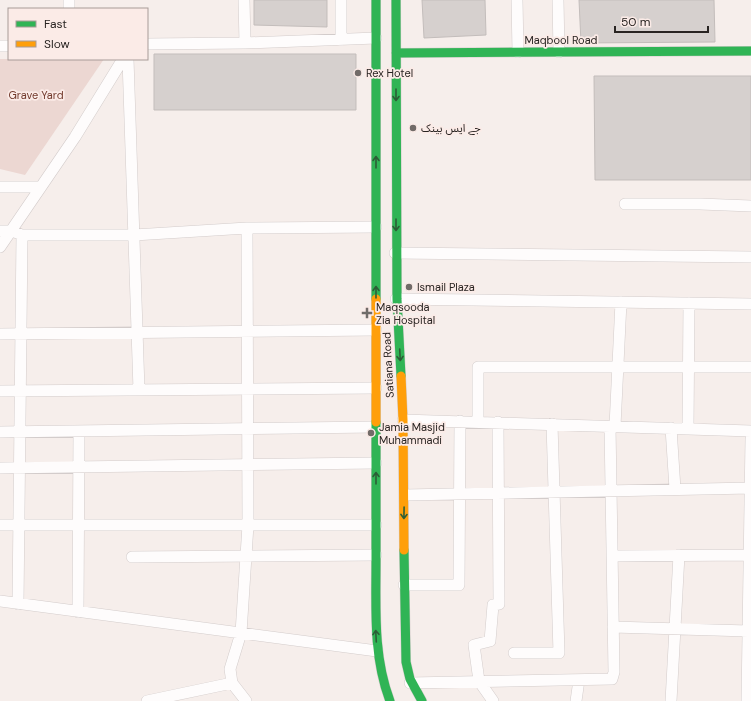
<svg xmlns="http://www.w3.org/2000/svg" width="751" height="701" font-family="'DM Sans','Noto Sans Arabic',sans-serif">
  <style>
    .green { fill: #ecd7d2 }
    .building { fill: #d6d0ce; stroke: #c3bdbb }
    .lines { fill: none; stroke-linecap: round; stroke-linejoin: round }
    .street-casing { stroke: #d3cccb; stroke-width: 12 }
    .fast-casing { stroke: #d3cccb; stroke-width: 10 }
    .slow-casing { stroke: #d3cccb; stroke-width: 10 }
    .street { stroke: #fefcfc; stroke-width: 11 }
    .fast { stroke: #30b455; stroke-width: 9 }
    .slow { stroke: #ff9f0a; stroke-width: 9 }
    .oneway { stroke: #2c5e36 }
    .poi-dot { fill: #716b68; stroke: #fbebe7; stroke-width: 1.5 }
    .labels { text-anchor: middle; stroke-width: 3.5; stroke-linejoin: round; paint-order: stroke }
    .street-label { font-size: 11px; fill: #292422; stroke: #fbebe7 }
    .poi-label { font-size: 11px; fill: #292422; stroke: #fbebe7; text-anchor: start }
    .park-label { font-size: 11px; fill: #723a2d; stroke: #fbebe7 }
  </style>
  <rect width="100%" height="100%" fill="#f6eeeb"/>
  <path class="green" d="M0,59H104L25,175L0,169Z"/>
  <path class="building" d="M254,0H327V27L254,25Z
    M422,0H485L486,35L424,38Z
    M579,0H714L715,42L581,43Z
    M154,54H356V110H154Z
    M594,76H751V180H595Z"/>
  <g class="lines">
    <g class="street-casing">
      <path id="street" d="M69,0V9
        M244,0L245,43
        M341,0V40
        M517,0L518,52
        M558,0L559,52
        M147,44L245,43L376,38
        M0,46H9
        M128,59L139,390
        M0,187H41
        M625,204H700L751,206
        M0,231H12L22,235H134L247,228L376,227
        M0,247L75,137L123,59
        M395,253L751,257
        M396,299L751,304
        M0,334L376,330
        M0,391L376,388
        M403,420L751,431
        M478,421V367H751
        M615,426L621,302
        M671,428L675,489
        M688,429L689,303
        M0,432L376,427
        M0,468L376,463
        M405,495L751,488
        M0,525H376
        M612,556L751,555
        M132,557L376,555
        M404,585H459L460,421
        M0,601L377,651
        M18,604L22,235
        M78,612L79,431
        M613,627L748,631
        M514,653H559L552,424
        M232,683L246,701
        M410,683L612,679L614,672L610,426
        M147,701L232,683L230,669L241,633L248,525L247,228
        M493,701L479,681L474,645L490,641L493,605L499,604L498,422
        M576,701L579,680
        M671,701L679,555
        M747,701L751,439"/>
    </g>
    <g class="fast-casing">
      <path id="fast" d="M376,0V299
        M396,0L397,299L401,376
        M396,53L751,51
        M376,422C376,468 376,515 376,562C376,609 373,657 390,701
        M404,550L406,662L410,679L422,701"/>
    </g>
    <g class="slow-casing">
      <path id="slow" d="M376,299V422
        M401,376L403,420L404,550"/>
    </g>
    <use href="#street" class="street"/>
    <use href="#fast" class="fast"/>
    <use href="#slow" class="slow"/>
  </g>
  <defs><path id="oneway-shaft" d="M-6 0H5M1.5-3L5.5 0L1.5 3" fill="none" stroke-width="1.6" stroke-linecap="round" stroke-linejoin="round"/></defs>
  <g class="oneway">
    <use href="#oneway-shaft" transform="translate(396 95) rotate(90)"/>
    <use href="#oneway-shaft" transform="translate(376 162) rotate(-90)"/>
    <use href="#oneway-shaft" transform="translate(396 225) rotate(90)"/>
    <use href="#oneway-shaft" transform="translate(376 292) rotate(-90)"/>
    <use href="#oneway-shaft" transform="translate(400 355) rotate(87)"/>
    <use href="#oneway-shaft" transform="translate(376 478) rotate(-90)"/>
    <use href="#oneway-shaft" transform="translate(404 513) rotate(91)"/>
    <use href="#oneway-shaft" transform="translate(376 636) rotate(-93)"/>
  </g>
  <g class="poi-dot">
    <circle cx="358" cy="73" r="4"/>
    <circle cx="413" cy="128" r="4"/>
    <circle cx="409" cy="287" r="4"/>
    <path d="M365 307h4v4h4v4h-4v4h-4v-4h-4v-4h4z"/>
    <circle cx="371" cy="433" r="4"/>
  </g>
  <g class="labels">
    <g class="street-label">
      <text x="561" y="44">Maqbool Road</text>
      <text transform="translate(388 365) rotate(-93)" y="4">Satiana Road</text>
    </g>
    <g class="poi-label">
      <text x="366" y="77">Rex Hotel</text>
      <text x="421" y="132">جے ایس بینک</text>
      <text x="417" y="291">Ismail Plaza</text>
      <text x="376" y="311">Maqsooda<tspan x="376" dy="13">Zia Hospital</tspan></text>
      <text x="379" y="431">Jamia Masjid<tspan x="379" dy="13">Muhammadi</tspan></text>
    </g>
    <g class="park-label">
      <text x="36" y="99">Grave Yard</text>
    </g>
  </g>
  <rect x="8" y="8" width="140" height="52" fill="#fbebe7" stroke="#a79b98"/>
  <rect x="16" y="21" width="20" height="6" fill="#30b455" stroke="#a79b98"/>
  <text x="44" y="28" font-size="12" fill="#292422">Fast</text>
  <rect x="16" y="41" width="20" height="6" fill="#ff9f0a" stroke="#a79b98"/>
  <text x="44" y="48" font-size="12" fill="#292422">Slow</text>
  <path d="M615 26v6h93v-6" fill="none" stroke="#292422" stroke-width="2"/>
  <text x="621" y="26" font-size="12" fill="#292422" stroke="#fbebe7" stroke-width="3" paint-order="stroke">50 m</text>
</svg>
